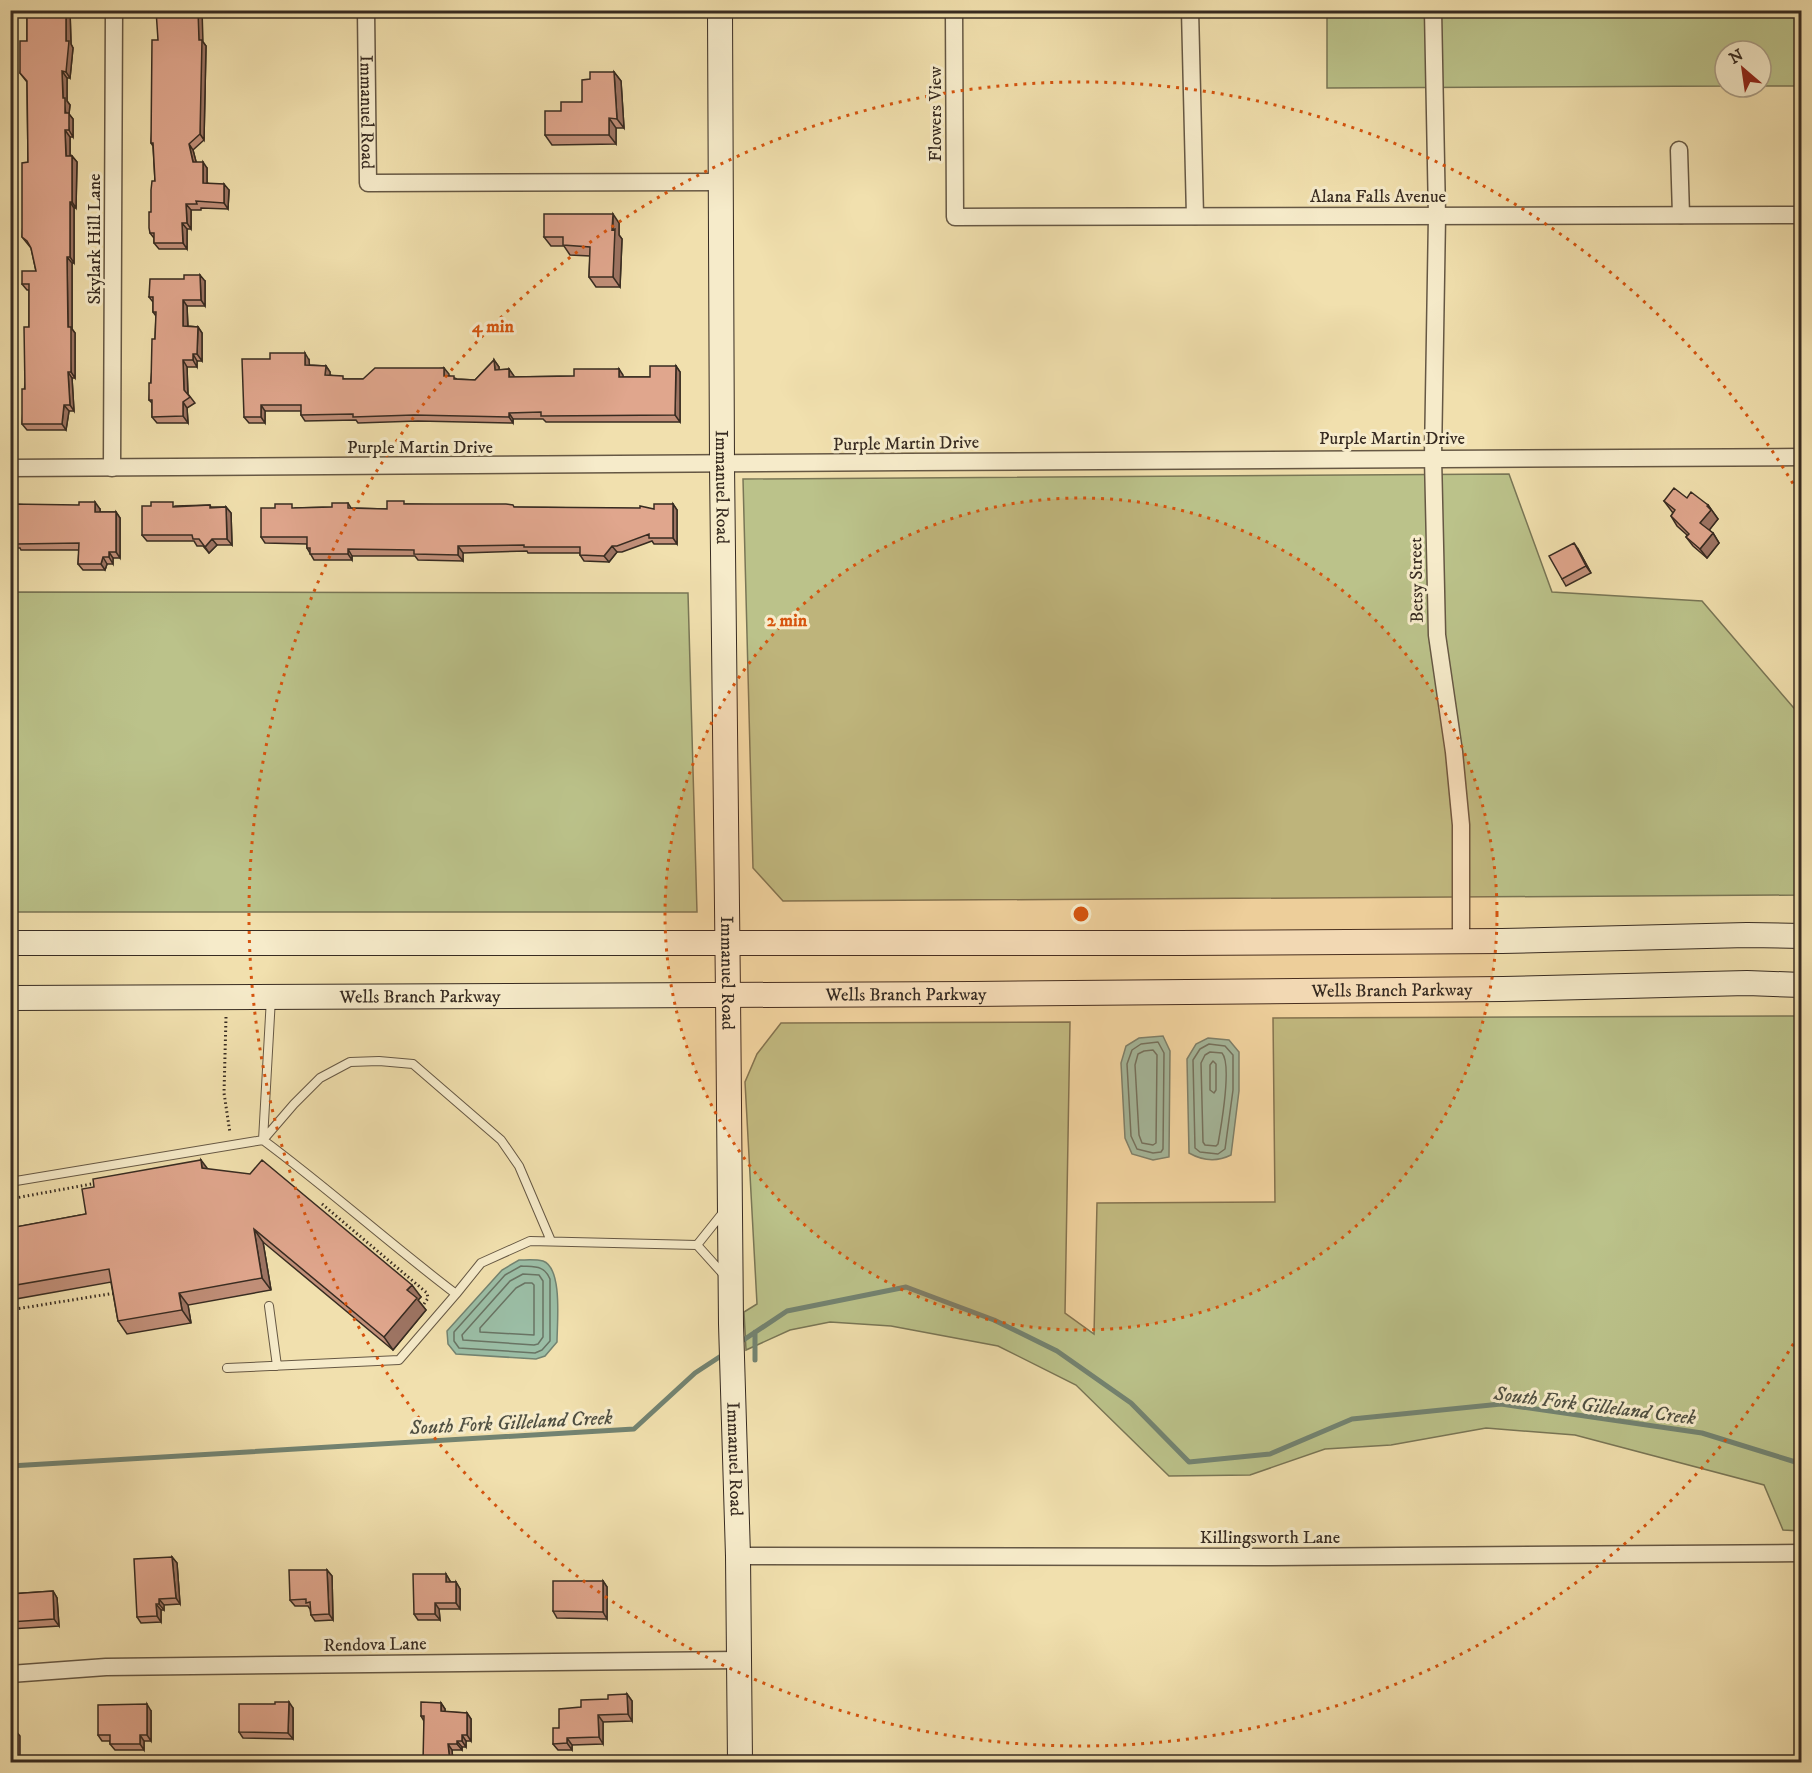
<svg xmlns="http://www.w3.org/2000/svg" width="1812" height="1773" font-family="'IM FELL DW Pica',serif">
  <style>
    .green { fill: #bbc28a; stroke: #797656; stroke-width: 1.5 }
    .water { fill: #9bbea6; stroke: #738371; stroke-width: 1.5 }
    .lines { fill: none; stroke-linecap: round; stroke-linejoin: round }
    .shore { stroke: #697464; stroke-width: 1.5 }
    .stream { stroke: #738371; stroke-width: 5 }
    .lane-casing { stroke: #665844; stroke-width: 10 }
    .street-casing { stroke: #665844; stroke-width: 19 }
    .secondary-casing { stroke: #372b21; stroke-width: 26 }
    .path { stroke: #372b21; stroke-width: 3; stroke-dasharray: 1.5 3; stroke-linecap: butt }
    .lane { stroke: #f6ebca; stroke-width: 8 }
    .street { stroke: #f6ebca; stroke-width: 16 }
    .secondary { stroke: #f6ebca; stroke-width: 24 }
    .wall { fill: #c18f79; stroke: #372b21; stroke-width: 1.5 }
    .shaded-wall { fill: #9d7463; stroke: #372b21; stroke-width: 1.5 }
    .building { fill: #e0a68d; stroke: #372b21; stroke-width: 1.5 }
    .ring { fill: none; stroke: #d6540e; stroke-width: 3; stroke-dasharray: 3 6 }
    .labels { text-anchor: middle; stroke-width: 6; stroke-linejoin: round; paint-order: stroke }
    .street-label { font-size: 18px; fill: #372b21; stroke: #f6ebca }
    .water-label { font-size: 20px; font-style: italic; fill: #505042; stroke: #f6ebca }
    .centre { fill: #d6540e; stroke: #f6ebca; stroke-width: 3 }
    .ring-label { font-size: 18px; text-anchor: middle; font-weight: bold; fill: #d6540e; stroke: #f6ebca; stroke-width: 6; stroke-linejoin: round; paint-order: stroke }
  </style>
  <rect width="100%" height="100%" fill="#f1e0ae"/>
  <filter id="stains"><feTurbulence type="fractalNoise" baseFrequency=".00333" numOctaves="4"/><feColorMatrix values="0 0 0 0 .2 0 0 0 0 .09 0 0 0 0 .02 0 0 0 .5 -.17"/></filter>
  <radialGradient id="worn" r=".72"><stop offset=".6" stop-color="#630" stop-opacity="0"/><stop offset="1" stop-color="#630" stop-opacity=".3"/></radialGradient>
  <path class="green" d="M1327,11H1801V86H1761V51H1725V86L1327,88Z
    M1509,474L1552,592L1702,601L1799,714L1802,718L1801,895L783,901L753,868L743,479Z
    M11,592L688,593L697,912H11Z
    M1801,1016V1531L1783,1530L1764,1485L1575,1435L1486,1428L1391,1445L1325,1449L1250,1475L1169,1476L1076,1385L998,1346L891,1326L830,1322L790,1330L746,1350L744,1312L757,1304L745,1082L757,1054L781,1023L1070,1022L1065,1313L1094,1334L1097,1203L1275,1202L1273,1018Z"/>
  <path class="water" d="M1163,1036L1170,1051L1169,1157L1153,1160L1132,1154L1125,1138L1121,1063L1126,1046L1139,1038Z
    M1208,1038L1229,1040L1239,1052V1091L1231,1155C1217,1162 1203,1161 1189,1153L1187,1059L1196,1044Z
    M519,1260C526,1260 536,1259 543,1261C563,1268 557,1324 557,1342L545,1356L536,1359L456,1354L448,1344L447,1331L502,1270Z"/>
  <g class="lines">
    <path class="shore" d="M1158,1042L1164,1053L1163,1149L1161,1152L1153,1153L1137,1149L1131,1136L1127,1064L1132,1050L1141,1044Z
      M1209,1044L1225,1046L1233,1055V1090L1225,1149L1218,1154L1200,1152L1195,1148L1193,1060L1200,1049Z
      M1153,1050L1157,1055L1156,1143L1153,1145L1142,1143L1139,1135L1135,1065L1138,1054L1144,1051Z
      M1210,1052L1222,1053C1232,1064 1221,1127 1218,1144L1216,1146L1205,1145L1203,1142L1201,1063L1205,1055Z
      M1213,1061L1216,1064V1090L1214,1093L1210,1090V1065Z
      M521,1266C535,1267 544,1265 550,1279V1341L542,1350L535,1353L459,1348L454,1341V1332L505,1275Z
      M523,1274L539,1275L543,1281V1337L538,1344L534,1345L463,1340L462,1335L510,1281Z
      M525,1283H532L534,1285V1335L480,1332V1328L516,1288Z"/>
    <path class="stream" d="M739,1343L787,1311L906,1287L994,1320L1057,1351L1131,1403L1189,1462L1270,1454L1352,1419L1501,1404L1702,1433L1802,1464
      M755,1360V1332
      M10,1466L634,1429L695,1373L724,1354"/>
    <g class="lane-casing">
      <path id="lane" d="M10,1182L263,1140L271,998
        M551,1241L519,1166L501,1140L413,1064L379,1061L350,1062L320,1078L294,1104L263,1140C329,1189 390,1244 456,1294L481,1263L530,1241L697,1245L724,1275
        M697,1245L725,1210
        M269,1306L277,1366
        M227,1368L399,1360L456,1294"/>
    </g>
    <g class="street-casing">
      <g id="street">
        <path id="s1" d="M366,10L368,183L721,182"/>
        <path d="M954,10L955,217L1802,215"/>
        <path d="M1190,10L1195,216"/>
        <path d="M1433,10L1437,216L1433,457L1437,635L1454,752L1461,825V941"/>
        <path d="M1679,150L1681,215"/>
        <path d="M10,468C608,466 1204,458 1802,457"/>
        <path d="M112,468L114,10"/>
        <path d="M738,1556L1271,1557L1802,1553"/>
        <path d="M10,1674L106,1667L739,1660"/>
      </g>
    </g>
    <g class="secondary-casing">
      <g id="secondary">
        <path id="s2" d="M720,10L722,464L728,995L731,1324L738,1556L740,1762"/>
        <path d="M10,943H1180L1502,941L1747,935L1802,936"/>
        <path id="s3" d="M10,998L973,994L1503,989L1747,983L1802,985"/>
      </g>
    </g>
    <path class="path" d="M226,1017L224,1093L230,1133
      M10,1199L97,1183
      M322,1204L427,1293L428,1298L422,1307
      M10,1310L115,1293"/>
    <use href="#lane" class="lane"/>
    <use href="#street" class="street"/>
    <use href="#secondary" class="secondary"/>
  </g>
  <path class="wall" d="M27,10H70L71,44L73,48L70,78H67V101L70,105L69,114L73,119V137H70V156H72L77,162L76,208H74V263H72V329L75,333V378H72L74,411H69L66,430H27L22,424L29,327V290H27L22,284L36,271L31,248L22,237L28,162L27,82L20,73L27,41Z
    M158,40L203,42L206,46L204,140L193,150L196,162L207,168V183L229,190L228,209L201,208V210H191V229H187V249H159L154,243V238L150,233L155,181L153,146L151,143Z
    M614,72L621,81L624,128H616V144L552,145L545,135L561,111L582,102L590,79Z
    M619,223V235L622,239L620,287H596L589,277L590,256L570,255L564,246H551L544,237Z
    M205,281V306H187L188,326L198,327L202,333V361H197V367H187L188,394L195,403L187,408L188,423H157L152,417V403L149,400L155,339L156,316L153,312V302L149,297Z
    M309,360V365L326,366L330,372V375L345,379H363L444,368L449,376L457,379L475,380L494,360L499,367V370L509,369L514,377L574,376L619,369L623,377H650L676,366L680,372V422H546L543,419H513V423L418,421L358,423L356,420L305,421L301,415V411H265V423H249L244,417Z
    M1687,498L1708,505L1718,519L1709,530L1713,533L1719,543L1707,558L1693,546L1686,537L1687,535L1677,526L1671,516L1673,513L1664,501Z
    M348,503L351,508L387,509L406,504L515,507L654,509L673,504L677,510V544H654L652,541L622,552H617L609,562L584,561L580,555V553H528L527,551L463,553V561L418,560L415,556H352V560H314L307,548V544L265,543L261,537L295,508L332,507Z
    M10,504L100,509V512H116L120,518V558H113V564H107L105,570H83L78,564L79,550H21L20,548H10Z
    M210,505L211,507H226L231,513L232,545H217L209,553L203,546H197L194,541H147L142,535L175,506Z
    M1578,549L1591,573L1566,586L1562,579Z
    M207,1169L421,1297L418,1300L426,1310L393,1350L263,1242L271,1290L188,1305L191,1323L127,1334L118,1321L111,1282L10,1300V1228L86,1214Z
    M172,1557L177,1563L180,1604L164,1605V1610H161V1622L141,1623L137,1617Z
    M327,1570L332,1576L333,1620L315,1621L311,1615L310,1609L308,1606H295L290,1600Z
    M446,1574L450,1581V1582H456L460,1589V1609H439L440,1620H418L414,1614Z
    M603,1581L607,1587V1619L557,1618L553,1611Z
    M53,1591L57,1598L59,1626L10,1629V1594Z
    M627,1694L632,1701V1721L603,1722V1744L572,1745V1750H558L553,1744L559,1728L581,1707Z
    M441,1703L445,1709V1712L467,1713L471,1719V1741H466V1747H462V1750H452L453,1762H424V1721L421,1716Z
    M275,1704L293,1708V1739L243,1738L239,1732Z
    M151,1711V1741H144V1750H115L110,1744V1741H102L98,1735Z"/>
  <path class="shaded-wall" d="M66,10H70L71,44L73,48L70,78L66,72Z
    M198,10H202L203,42L206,46L204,140L200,134Z
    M62,71L67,78V101L70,105L69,114L73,119V137L69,130L63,98Z
    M614,72L621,81L624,128L617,119Z
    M609,118L616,128V144L609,135Z
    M65,130L70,137V163L66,156Z
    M189,144L193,150L198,169L193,162Z
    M72,156L77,162L76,208L72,202Z
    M203,162L207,168V190L203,183Z
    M224,184L229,190L228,209L224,203Z
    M70,202L74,208V263L70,257Z
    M186,204L191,210V229L187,223Z
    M613,214L619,223V235L622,239L620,287L613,277Z
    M182,223L187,229V249L183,243Z
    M67,257L72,263V329L75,333V378L71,372L68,327Z
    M200,275L205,281V306L201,300Z
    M183,300L187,306L188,333L183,326Z
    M198,327L202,333V361L197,354Z
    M305,353L309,360L310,371L305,365Z
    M193,354L197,361V367L193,360Z
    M183,360L187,367L188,397L184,390Z
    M494,360L499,367V376L495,370Z
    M326,366L330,372V382L325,375Z
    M676,366L680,372V422L675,415Z
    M444,368L449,374V382L444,376Z
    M509,369L514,376V383L509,377Z
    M619,369L623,375L624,383L619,377Z
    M68,372L72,378L74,411L70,405Z
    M183,402L187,408L188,423L183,416Z
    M64,405L69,411L66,430L62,424Z
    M261,405L265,411V423L261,417Z
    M509,413L513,419V423L509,417Z
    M95,502L100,509V518L95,512Z
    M673,504L677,510V544L673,538Z
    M1708,505L1718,519L1707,533L1700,523Z
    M226,507L231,513L232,545L227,539Z
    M116,512L120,518V558L116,552Z
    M1713,533L1719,543L1707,558L1700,549Z
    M212,539L217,545L209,553L205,547Z
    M1574,543L1578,549L1591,573L1586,566Z
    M458,546L463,553V561L458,555Z
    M612,546L617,552L609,562L604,556Z
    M348,549L352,556V560L348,554Z
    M109,552L113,558V564L109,557Z
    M103,557L107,564L105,570L101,564Z
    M201,1160L210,1172L202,1168Z
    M254,1229L263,1242L271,1290L262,1278Z
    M412,1285L421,1297L418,1300L426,1310L393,1350L384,1337L407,1290Z
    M179,1293L188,1305L191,1323L182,1310Z
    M172,1557L177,1563L180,1604L176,1598Z
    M327,1570L332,1576L333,1620L329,1614Z
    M446,1574L450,1581V1589L446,1582Z
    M603,1581L607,1587V1619L603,1612Z
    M456,1582L460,1589V1609L456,1603Z
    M53,1591L57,1598L59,1626L54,1619Z
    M159,1599L164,1605V1610L159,1604Z
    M435,1603L439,1609L440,1620L435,1614Z
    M156,1604L161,1610V1622L157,1616Z
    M627,1694L632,1701V1721L628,1714Z
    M289,1702L293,1708V1739L288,1733Z
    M441,1703L445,1709V1717L441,1711Z
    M147,1704L151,1711V1741L147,1735Z
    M467,1713L471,1719V1741L467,1735Z
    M598,1715L603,1722V1744L599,1737Z
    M15,1730L20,1736V1762H16Z
    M140,1735L144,1741V1750L140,1744Z
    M462,1735L466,1741V1747L462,1741Z
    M567,1738L572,1745V1750L567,1743Z
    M457,1741L462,1747V1750L457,1744Z
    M448,1744L452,1750L453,1762H450Z"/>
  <path class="building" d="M27,10H66V41H69L66,72L62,71L63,98H65V113H69V130H65L66,156H72V202H70V257H67L68,327H71V372H68L70,405H64L62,424H22V389H25L24,327H29V284H22V271H36L31,248L27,241L22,237V163L28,162L27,81L20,73V41H27Z
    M156,10H198L199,40H202L200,134L189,144L193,162H203V183L224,184V203L196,201L197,204H186L187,223H182L183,243H154V233H150L149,228V212H151V190L152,181H155L153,143H151L152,40H158Z
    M590,72H614L617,119L609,118V135H545V111H561V102H582V80L590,79Z
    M544,214H613L612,230L615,229L613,277H589L590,247L563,245V237H544Z
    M184,275H200L201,300H183V326L198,327L197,354H193V360H183L184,390L190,397L183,402V416L152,417V400H149V383H151L152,339H155L156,312H153V297H149L150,279H184Z
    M270,353H305V365L326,366L325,375L343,376V379H363L375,368H444V376H454V379L475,380L494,360L495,370L509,369V377L574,376V369H619V377H650V366H676L675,415L541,416V412L509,413V417L414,415L353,417V414L301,415V405H261V417H244L242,359H270Z
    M1674,488L1687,498L1691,492L1708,505L1707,506L1711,510L1700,523L1713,533L1700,549L1686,537L1689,534L1671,516L1675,510L1664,501Z
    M387,501H404V504H506L513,505L514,507L640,508V506L654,509V504H673V538H649V534L617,546H612L604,556L580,555V547H524V545L458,546V555L414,554V550L348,549V554H310V548H307V537H261V508H275V504H292V508L332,507V503H348V508L387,509Z
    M79,502H95V512H116V552H109V557H103L101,564H78L79,543L17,544V542H10V504L79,505Z
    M151,502H173V507L210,505V508L226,507L227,539H212L205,547L199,539H193L192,535H142V506H151Z
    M1574,543L1586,566L1562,579L1549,556Z
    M201,1160L202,1168L250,1174L262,1160L412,1285L407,1290L417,1298L384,1337L254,1229L262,1278L179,1293L182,1310L118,1321L109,1269L10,1286V1228L86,1214L82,1189L94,1187L93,1179Z
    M172,1557L176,1598L159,1599V1604H156L157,1616L137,1617L134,1559Z
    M289,1570H327L329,1614L311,1615L310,1602L306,1603V1599L290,1600Z
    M413,1574H446V1582H456V1603H435V1614H414Z
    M553,1581H603V1612L553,1611Z
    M53,1591L54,1619L10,1622V1594Z
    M627,1694L628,1714L598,1715L599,1737L567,1738V1743L553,1744V1728H559V1709L581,1707V1700L608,1699V1695Z
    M275,1702H289L288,1733L239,1732V1704H275Z
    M421,1702L441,1703V1711L467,1713V1735H462V1741H457V1744H448L450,1762H423L424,1716H421Z
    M147,1704V1735H140V1744H110V1735H98V1705Z
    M10,1730H15L16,1762H10Z"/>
  <circle cx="1081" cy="914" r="416" fill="#d6540e" fill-opacity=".12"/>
  <g class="ring">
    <circle cx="1081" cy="914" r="416"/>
    <path d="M1798 1336A832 832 0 1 1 1798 492"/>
  </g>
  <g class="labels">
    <g class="street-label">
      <text dy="6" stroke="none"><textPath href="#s1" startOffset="102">Immanuel Road</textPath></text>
      <text transform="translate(935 114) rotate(-90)" y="6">Flowers View</text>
      <text x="1378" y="202">Alana Falls Avenue</text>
      <text transform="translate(94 239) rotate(-90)" y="6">Skylark Hill Lane</text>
      <text x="1392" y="444">Purple Martin Drive</text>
      <text transform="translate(906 443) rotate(-1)" y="6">Purple Martin Drive</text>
      <text x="420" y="453">Purple Martin Drive</text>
      <text dy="6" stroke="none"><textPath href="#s2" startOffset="477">Immanuel Road</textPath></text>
      <text transform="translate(1416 580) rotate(-91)" y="6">Betsy Street</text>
      <text dy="6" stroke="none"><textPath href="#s2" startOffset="963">Immanuel Road</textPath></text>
      <text dy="6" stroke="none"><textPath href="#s3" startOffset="1382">Wells Branch Parkway</textPath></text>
      <text dy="6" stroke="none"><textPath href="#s3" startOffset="896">Wells Branch Parkway</textPath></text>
      <text dy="6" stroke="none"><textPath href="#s3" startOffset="410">Wells Branch Parkway</textPath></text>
      <text dy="6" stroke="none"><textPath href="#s2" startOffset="1449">Immanuel Road</textPath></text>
      <text x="1270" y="1543">Killingsworth Lane</text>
      <text transform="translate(375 1644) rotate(-1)" y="6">Rendova Lane</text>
    </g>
    <g class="water-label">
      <text transform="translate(1595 1405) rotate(7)" y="7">South Fork Gilleland Creek</text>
      <text transform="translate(511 1422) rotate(-3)" y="7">South Fork Gilleland Creek</text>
    </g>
  </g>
  <circle cx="1081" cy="914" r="9" class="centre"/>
  <g class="ring-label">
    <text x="493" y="332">4 min</text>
    <text x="787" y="626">2 min</text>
  </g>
  <rect width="1812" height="1773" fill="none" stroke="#f1e0ae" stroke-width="36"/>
  <rect x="12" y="12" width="1788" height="1749" fill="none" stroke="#372b21" stroke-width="3"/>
  <rect x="18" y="18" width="1776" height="1737" fill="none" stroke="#372b21" stroke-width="1.5"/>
  <g transform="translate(1743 69) rotate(331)"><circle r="28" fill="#f6ebca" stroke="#aa9e86" stroke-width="1.5"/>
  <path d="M0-4.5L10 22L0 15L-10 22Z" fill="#8f2418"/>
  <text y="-9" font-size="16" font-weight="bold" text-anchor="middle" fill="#372b21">N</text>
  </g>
  <rect width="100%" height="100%" filter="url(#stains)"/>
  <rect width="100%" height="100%" fill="url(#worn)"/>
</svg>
